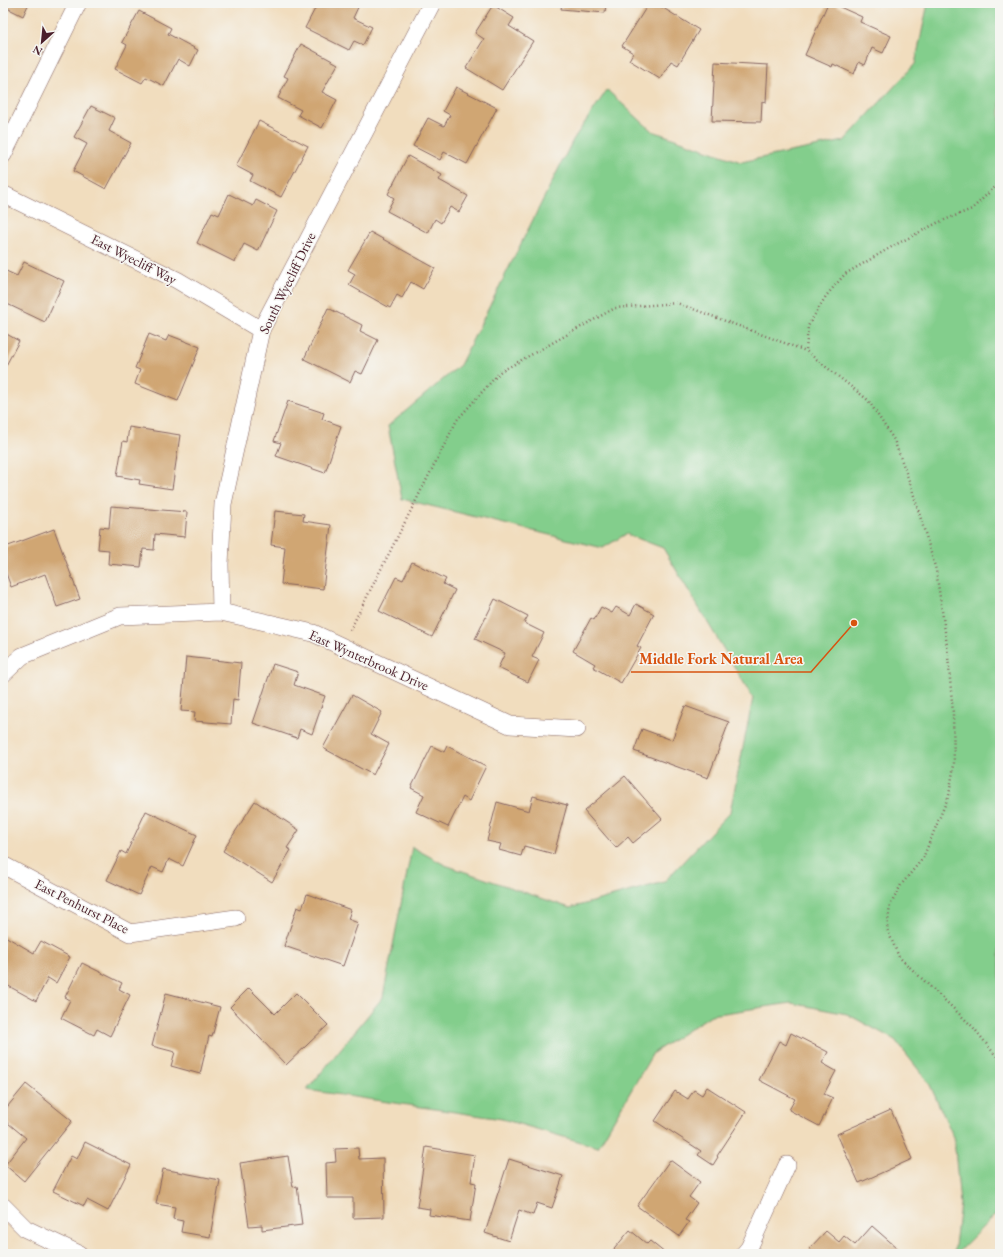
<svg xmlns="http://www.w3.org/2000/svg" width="1003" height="1257" font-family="'EB Garamond',serif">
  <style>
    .green { fill: #83ce8c; stroke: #66765c }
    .building { fill: #d0a673 }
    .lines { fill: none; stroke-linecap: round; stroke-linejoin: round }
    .minor-casing { stroke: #84625e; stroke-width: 18 }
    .path { stroke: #84625e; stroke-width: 2.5; stroke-dasharray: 1 3; stroke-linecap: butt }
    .minor { stroke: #fff; stroke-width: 17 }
    .labels { text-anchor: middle; stroke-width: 3; stroke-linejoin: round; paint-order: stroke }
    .street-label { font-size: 14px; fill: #4a1f2b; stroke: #f6f6f2 }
    .leader { fill: none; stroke: #d8530f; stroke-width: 1.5 }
    .callout-dot { fill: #d8530f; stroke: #f6f6f2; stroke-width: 1.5 }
    .callout-label { font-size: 15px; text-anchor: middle; font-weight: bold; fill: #d8530f; stroke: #f6f6f2; stroke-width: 3; stroke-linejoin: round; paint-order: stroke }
  </style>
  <rect width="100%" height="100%" fill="#f6f6f2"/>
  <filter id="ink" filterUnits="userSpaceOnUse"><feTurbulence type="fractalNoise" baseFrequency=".025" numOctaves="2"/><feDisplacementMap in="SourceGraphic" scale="8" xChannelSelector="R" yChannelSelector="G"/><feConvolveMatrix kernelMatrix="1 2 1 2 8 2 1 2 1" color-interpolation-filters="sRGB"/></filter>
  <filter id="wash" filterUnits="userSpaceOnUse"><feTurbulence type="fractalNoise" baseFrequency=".012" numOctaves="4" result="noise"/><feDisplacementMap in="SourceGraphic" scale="16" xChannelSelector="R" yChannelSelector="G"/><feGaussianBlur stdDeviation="0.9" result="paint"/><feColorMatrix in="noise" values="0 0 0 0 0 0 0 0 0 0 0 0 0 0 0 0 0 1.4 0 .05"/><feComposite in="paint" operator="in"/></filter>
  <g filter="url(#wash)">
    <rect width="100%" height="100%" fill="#f1ddbe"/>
    <path class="green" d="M928,3H1000V1210L956,1254H954L960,1204L954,1138L929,1083L895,1040L847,1014L791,1003L711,1015L653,1053L598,1147L502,1119L307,1090L383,997L412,847L445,865L570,908L664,882L730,812L753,698L663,548L626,534L603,548L402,499L388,426L460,365L573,140L607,90L652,131L741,162L844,141L915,64Z"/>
    <g id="blocks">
      <path class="building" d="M3,3H29L23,16L3,6Z
        M318,3H360L353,18L372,27L363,45L354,41L349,50L305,28Z
        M562,3H606L605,13L561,9Z
        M649,3H655L699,30L678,65L671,61L660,79L629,60L633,53L622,46Z
        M828,3H831L862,17L860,22L891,36L883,53L872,48L865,65L859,62L854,74L833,64L832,67L805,55Z
        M493,5L514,18L509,26L533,41L502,90L466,68L484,39L475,33Z
        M139,11L171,28L168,34L198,50L190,66L178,59L164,86L146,77L142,83L115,69L127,45L122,42Z
        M301,44L338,64L322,92L337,100L322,128L298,115L301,110L278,98L288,78L284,76Z
        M715,62L768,65L766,102L762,101L761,122L712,121Z
        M456,87L497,108L467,164L444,152L440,160L413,146L428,118L444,126L450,115L443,111Z
        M91,106L115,118L109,131L131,143L106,189L73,171L87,144L74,137Z
        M259,121L308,146L281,197L250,181L253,175L236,166Z
        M408,156L442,175L439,180L468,196L459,212L450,207L441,223L435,219L428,233L387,211L394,198L388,194Z
        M229,194L253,206L256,200L277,211L258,251L244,244L235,262L197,243L212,212L219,215Z
        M370,232L435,268L423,289L411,282L402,298L397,295L390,308L349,285L355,274L348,270Z
        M24,262L64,281L45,322L3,302V273L4,270L17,276Z
        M328,308L362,325L360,331L378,340L362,374L355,371L350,382L304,359Z
        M3,332L19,341L3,371Z
        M149,334L166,341L169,335L200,347L178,401L135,384L140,370L135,368Z
        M288,401L324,413L322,419L341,426L325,473L276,456L281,443L274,441Z
        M129,427L180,435L172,489L139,484L140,480L117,476L123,441L127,442Z
        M111,506L187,512L185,537L155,534L154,550L143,549L141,567L108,564L109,550L98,549L100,527L109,528Z
        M275,511L304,514L303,521L331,525L323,589L281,584L285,547L271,545Z
        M54,529L80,599L57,607L45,574L11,587L3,565V548Z
        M412,562L446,579L443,584L455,590L432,637L379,611L396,577L403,580Z
        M495,599L528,616L524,623L544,633L532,657L539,660L528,682L498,668L505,653L475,639Z
        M636,604L654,614L637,646L641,648L621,683L593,667L595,664L573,651L591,618L594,620L601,607L612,613L616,607L630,615Z
        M186,657L241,663L238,700L233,699L231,724L194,721L195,712L181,711Z
        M273,664L298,672L294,685L325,696L312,734L300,729L297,738L253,723Z
        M352,695L382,712L371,734L389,744L373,775L323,748Z
        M685,706L729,722L708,778L634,751L642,729L672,740Z
        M432,746L444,752L447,746L486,766L469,801L463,797L448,827L416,812L424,795L411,788Z
        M625,776L662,819L633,843L628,837L616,848L584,811Z
        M533,796L567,805L554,854L524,846L521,856L499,850L501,844L487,841L497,802L529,811Z
        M255,801L299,830L287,848L291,850L272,882L223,851Z
        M146,811L197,835L183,866L169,859L163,872L152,867L139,895L107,880L121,851L126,854Z
        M307,894L351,910L348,919L358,923L343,966L284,946L297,907L302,909Z
        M3,935L34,953L41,941L70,957L56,983L48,978L36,1001L3,983Z
        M82,963L122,983L119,989L130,995L110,1036L97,1029L94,1035L61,1018L70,1000L65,997Z
        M249,988L275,1014L296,993L328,1025L286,1065L230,1007Z
        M166,993L220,1007L212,1037L209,1036L200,1074L171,1066L175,1052L152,1046Z
        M791,1033L828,1052L822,1063L836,1071L824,1094L833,1098L819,1126L789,1110L795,1099L759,1080L779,1041L786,1045Z
        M26,1084L72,1121L24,1181L5,1165L26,1138L3,1119V1112Z
        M707,1087L746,1112L717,1156L718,1157L713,1165L698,1155L701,1151L655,1121L675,1091L688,1099L694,1090L702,1095Z
        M891,1110L912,1159L859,1183L837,1134Z
        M85,1142L131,1165L108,1211L87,1200L84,1206L53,1191L71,1156L77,1159Z
        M426,1147L475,1155L471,1182L476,1183L470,1221L429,1215L430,1209L417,1207Z
        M358,1148L359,1159L383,1158L384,1217L353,1218V1198H327L326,1163L336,1162L335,1149Z
        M288,1156L293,1187L297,1186L302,1225L262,1230V1225L249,1226L240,1163Z
        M509,1159L563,1176L552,1208L537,1203L533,1215L519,1210L509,1241L485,1233Z
        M670,1160L700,1182L689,1197L697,1203L685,1220L689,1222L679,1236L637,1206Z
        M163,1169L220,1180L210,1237L181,1232L183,1221L173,1219L175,1207L156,1204Z
        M872,1226L904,1254H815L809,1249L826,1231L839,1242L844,1236L855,1245Z
        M630,1230L647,1244L650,1241L666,1254H610Z"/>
    </g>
  </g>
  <g filter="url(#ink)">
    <use href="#blocks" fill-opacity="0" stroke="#84625e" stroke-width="1"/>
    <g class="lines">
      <g class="minor-casing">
        <path id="minor" d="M3,155L78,3
          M3,194L177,280L261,330
          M221,612L220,564L223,504L261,330L432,3
          M3,674L22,656L120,616L221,612L313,633L510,725L577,729
          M3,865L130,933L236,918
          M3,1206L26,1229L79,1254
          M744,1254L749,1248L787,1165"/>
      </g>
      <path class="path" d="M1000,182L972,209L937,223L895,245L845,274L826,296L808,326L806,351L868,400L894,440L912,489L936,570L947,645L953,713L954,765L949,795L923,858L901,885L890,906L887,929L899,957L973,1027L1000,1061
        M350,630L457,420L500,372L615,308L677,303L806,351"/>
      <use href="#minor" class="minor"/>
    </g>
  </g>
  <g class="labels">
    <g class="street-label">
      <text transform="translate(134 259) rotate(27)" y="5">East Wyecliff Way</text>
      <text transform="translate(287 283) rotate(-64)" y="5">South Wyecliff Drive</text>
      <text transform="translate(369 660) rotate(24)" y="5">East Wynterbrook Drive</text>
      <text transform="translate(82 906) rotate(27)" y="5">East Penhurst Place</text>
    </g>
  </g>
  <path class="leader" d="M854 623L811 672H631"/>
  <circle class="callout-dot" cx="854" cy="623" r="4"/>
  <g class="callout-label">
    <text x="721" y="664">Middle Fork Natural Area</text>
  </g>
  <rect width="1003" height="1257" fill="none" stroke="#f6f6f2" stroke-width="16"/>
  <g transform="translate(42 42) rotate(207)" stroke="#f6f6f2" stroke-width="3" paint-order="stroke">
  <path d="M0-3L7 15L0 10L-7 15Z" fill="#4a1f2b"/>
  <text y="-6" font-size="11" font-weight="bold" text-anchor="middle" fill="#4a1f2b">N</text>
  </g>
</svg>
